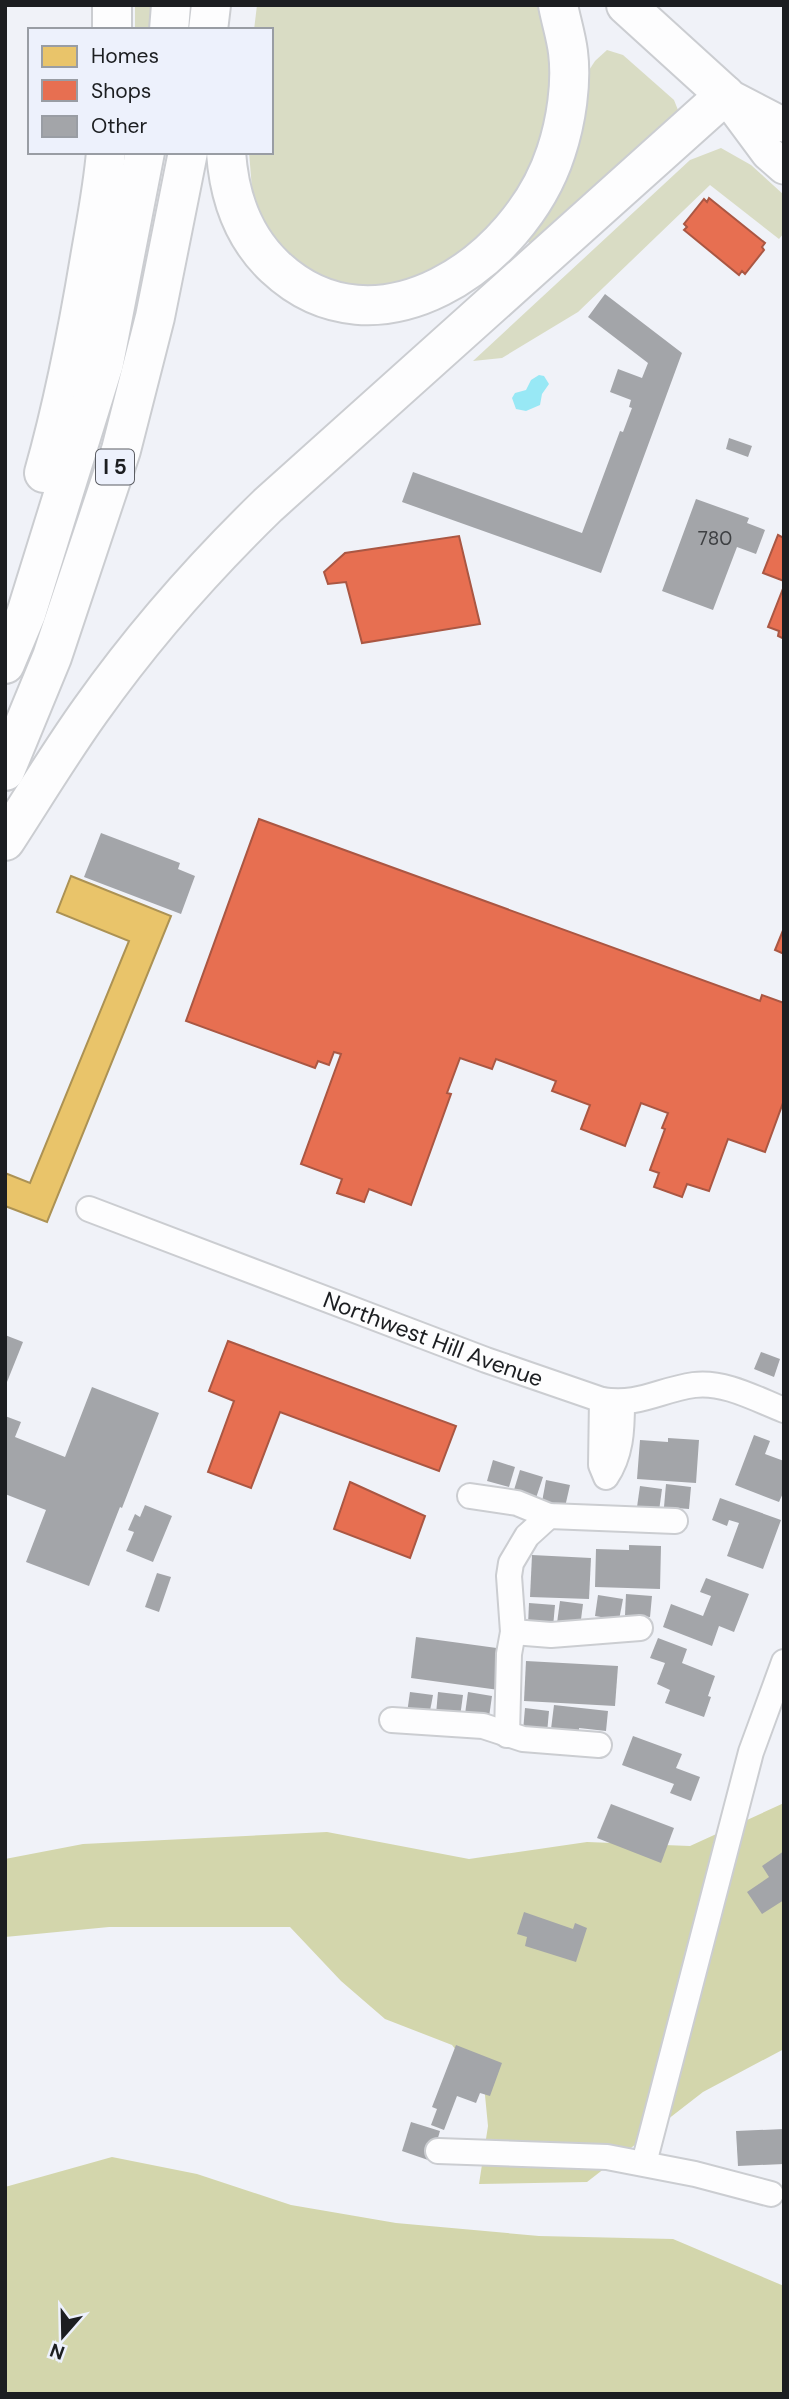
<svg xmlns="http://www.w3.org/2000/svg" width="789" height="2399" viewBox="0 0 789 2399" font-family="'DM Sans',sans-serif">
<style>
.green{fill:#d9dcc4}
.forest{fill:#d3d6ac}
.water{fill:#98e8f5}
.homes{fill:#e9c46a;stroke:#ac9254;stroke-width:2}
.shops{fill:#e76f51;stroke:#aa5743;stroke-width:2}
.building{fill:#a3a5a9}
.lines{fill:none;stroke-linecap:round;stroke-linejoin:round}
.minor-casing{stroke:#cbcdd1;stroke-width:28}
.secondary-casing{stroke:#cbcdd1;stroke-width:37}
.primary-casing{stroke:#cbcdd1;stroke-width:42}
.motorway-casing{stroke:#cbcdd1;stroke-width:42}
.minor{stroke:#fdfdfe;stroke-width:24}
.secondary{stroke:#fdfdfe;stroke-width:33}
.primary{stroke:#fdfdfe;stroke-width:38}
.motorway{stroke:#fdfdfe;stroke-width:38}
.labels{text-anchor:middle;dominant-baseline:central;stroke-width:7;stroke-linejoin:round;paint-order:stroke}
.number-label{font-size:19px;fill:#3e4043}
.shield{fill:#edf1fc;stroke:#5b5d63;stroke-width:2}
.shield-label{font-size:21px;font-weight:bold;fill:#1c1e21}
.street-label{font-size:23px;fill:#1c1e21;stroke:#edf1fc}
</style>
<rect width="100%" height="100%" fill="#f0f2f8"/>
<g class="green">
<path d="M135 5H156L153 30H135Z"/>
<path d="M257 5H538L546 24 554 65V106L520 194 462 259 390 286 353 285 318 275 288 255 266 232 253 201 249 152H271V30H254Z"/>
<path d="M607 50 623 55 674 100 678 110 671 120 533 244 519 239 582 81 595 61Z"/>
<path d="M721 148 751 165 784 195V233L779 239 710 185 578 312 502 358 473 361 690 160Z"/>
</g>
<g class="forest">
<path d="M784 1803V2049L703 2092 587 2182 479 2184 488 2126 484 2085 452 2045 385 2019 341 1981 290 1927H109L5 1937V1859L83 1844 327 1832 469 1859 587 1842 690 1846Z"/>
<path d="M112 2157 197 2174 291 2205 396 2223 539 2236 673 2239 784 2286V2394H5V2187Z"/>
</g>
<path class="water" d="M539 375 544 376 549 384 542 394 540 405 526 411 516 409 512 398 515 393 526 390 531 380Z"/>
<path class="homes" d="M71 876 171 916 47 1222 5 1206V1173L30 1183 129 941 57 912Z"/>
<g class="shops">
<path d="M709 198 765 243 762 247 764 250 745 274 742 271 739 275 684 230 687 227 684 224 704 199 707 202Z"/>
<path d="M778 535 784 538V581L763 573Z"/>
<path d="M459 536 480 624 362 643 346 582 328 584 324 572 345 553Z"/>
<path d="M784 586V639L778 636 779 631 768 627Z"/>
<path d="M259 819 760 1001 762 995 784 1003V1100L765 1152 728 1139 709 1191 687 1184 682 1197 654 1187 659 1173 650 1170 665 1129 662 1128 668 1113 641 1103 625 1146 581 1129 590 1105 552 1091 556 1081 496 1059 492 1069 460 1058 447 1093 451 1094 411 1205 369 1189 364 1202 337 1193 342 1179 301 1164 341 1054 334 1052 329 1065 318 1061 315 1068 186 1021Z"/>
<path d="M784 928V954L775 950Z"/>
<path d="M228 1341 456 1426 439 1471 280 1412 251 1488 208 1472 234 1401 209 1391Z"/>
<path d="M350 1482 425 1516 410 1558 334 1529Z"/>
</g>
<g class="building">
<path d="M605 294 682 353 601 573 402 502 413 472 582 533 620 431 623 432 632 408 629 407 631 400 610 392 618 369 642 378 648 363 588 317Z"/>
<path d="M729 438 752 446 748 457 726 449Z"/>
<path d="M696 499 749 518 747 523 765 530 756 554 737 547 713 610 662 591Z"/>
<path d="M101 833 180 863 178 869 195 876 181 914 84 877Z"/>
<path d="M5 1335 23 1342 5 1387Z"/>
<path d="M761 1352 780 1359 774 1377 754 1369Z"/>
<path d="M92 1387 159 1413 122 1508 120 1507 89 1586 26 1562 46 1510 5 1494V1416L21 1422 15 1437 65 1457Z"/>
<path d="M754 1435 770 1441 765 1454 784 1461V1491L779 1502 735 1485Z"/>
<path d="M668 1438 699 1440 696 1483 637 1479 640 1440 668 1442Z"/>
<path d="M493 1460 515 1467 509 1487 487 1481Z"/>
<path d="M520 1470 543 1477 536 1498 514 1490Z"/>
<path d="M546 1480 570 1485 565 1507 542 1502Z"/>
<path d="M666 1484 691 1487 689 1509 664 1507Z"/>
<path d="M640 1486 662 1489 659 1511 637 1507Z"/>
<path d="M720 1498 781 1520 763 1569 727 1556 739 1523 729 1520 727 1526 712 1520Z"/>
<path d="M145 1505 172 1516 153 1562 126 1551 134 1532 128 1530 135 1514 140 1517Z"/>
<path d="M629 1545 661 1546 660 1589 595 1587 596 1549 629 1550Z"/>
<path d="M532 1555 591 1558 589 1599 530 1597Z"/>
<path d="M157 1573 171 1577 159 1612 145 1607Z"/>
<path d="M706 1578 749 1594 734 1632 719 1626 712 1646 663 1627 671 1604 703 1616 711 1596 700 1592Z"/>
<path d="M626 1594 652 1596 650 1617 625 1615Z"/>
<path d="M598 1595 623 1599 619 1620 595 1616Z"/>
<path d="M560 1601 583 1604 580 1627 557 1623Z"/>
<path d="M529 1603 555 1605 553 1627 528 1625Z"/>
<path d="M416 1637 504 1649 499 1690 411 1678Z"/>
<path d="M658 1638 687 1649 682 1663 715 1676 708 1696 711 1697 704 1717 665 1703 670 1690 657 1684 665 1663 650 1658Z"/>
<path d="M526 1661 618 1666 615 1706 524 1701Z"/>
<path d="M410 1692 433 1695 429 1716 407 1713Z"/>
<path d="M438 1692 463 1695 460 1717 436 1714Z"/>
<path d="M468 1692 492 1696 489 1717 465 1714Z"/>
<path d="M554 1705 608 1711 606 1731 579 1728V1732L551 1729Z"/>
<path d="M525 1708 549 1711 547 1733 523 1731Z"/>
<path d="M633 1736 682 1754 676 1768 700 1777 691 1801 670 1793 674 1784 622 1765Z"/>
<path d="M611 1804 674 1828 661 1863 597 1838Z"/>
<path d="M784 1851V1900L762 1914 747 1892 769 1877 762 1866Z"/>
<path d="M524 1912 573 1929 575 1923 587 1928 576 1962 525 1946 527 1937 517 1934Z"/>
<path d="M456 2045 502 2063 490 2096 480 2093 476 2103 457 2096 444 2130 431 2125 437 2109 432 2107Z"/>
<path d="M411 2122 440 2131 431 2161 402 2151Z"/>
<path d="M784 2129V2164L738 2166 736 2131Z"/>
</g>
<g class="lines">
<defs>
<g id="minor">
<path id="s1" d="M89 1209 486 1360 602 1400C639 1406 659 1390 694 1385 724 1381 756 1399 784 1410"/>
<path d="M602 1400 601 1465 606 1477C621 1455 622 1430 622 1403"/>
<path d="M470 1496 517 1503 549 1516 675 1521"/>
<path d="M513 1632 551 1635 640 1628"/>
<path d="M392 1720 483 1726 523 1739 599 1745"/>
<path d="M507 1735 509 1654 513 1632 509 1576 511 1563 527 1536 549 1516"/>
<path d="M438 2151 607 2157 695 2174 771 2194"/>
<path d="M644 2163 751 1752 784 1662"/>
</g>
<g id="secondary">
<path d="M725 95 768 153 784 167"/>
<path d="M730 97 784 125"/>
</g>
<path id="primary" d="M626 5 725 95"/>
<g id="motorway">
<path d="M112 5V30"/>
<path d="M169 30 171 5"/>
<path d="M208 30 211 5"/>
<path d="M226 152C229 196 242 236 275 267 376 362 520 263 556 152 566 122 572 83 568 52 566 36 561 21 558 5"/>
<path d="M44 473C64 402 78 330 90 258 96 223 103 188 106 152"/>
<path d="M5 664 26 614 104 363 145 152"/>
<path d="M5 771 52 657 121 450 155 317 188 152"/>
<path d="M5 841C33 798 60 753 90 711 143 636 202 569 268 505L725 95"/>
</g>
</defs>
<use href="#minor" class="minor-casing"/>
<use href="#secondary" class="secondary-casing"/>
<use href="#primary" class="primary-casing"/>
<use href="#motorway" class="motorway-casing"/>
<use href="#minor" class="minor"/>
<use href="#secondary" class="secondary"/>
<use href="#primary" class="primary"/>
<use href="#motorway" class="motorway"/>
</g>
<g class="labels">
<g class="number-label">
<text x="715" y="538">780</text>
</g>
<rect class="shield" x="96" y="449.5" width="38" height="35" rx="5"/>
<g class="shield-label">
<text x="115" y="467">I 5</text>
</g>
<g class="street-label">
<text stroke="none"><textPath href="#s1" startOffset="368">Northwest Hill Avenue</textPath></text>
</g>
</g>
<rect width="789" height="2399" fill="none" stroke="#1c1e21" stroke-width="14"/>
<rect x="28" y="28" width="245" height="126" fill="#edf1fc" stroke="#999da4" stroke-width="2"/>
<rect x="42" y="46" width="35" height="21" fill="#e9c46a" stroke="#999da4" stroke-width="2"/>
<text x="91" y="63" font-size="21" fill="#1c1e21">Homes</text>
<rect x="42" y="80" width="35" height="21" fill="#e76f51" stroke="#999da4" stroke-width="2"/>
<text x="91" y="98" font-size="21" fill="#1c1e21">Shops</text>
<rect x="42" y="116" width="35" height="21" fill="#a3a5a9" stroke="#999da4" stroke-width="2"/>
<text x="91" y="133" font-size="21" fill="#1c1e21">Other</text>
<g transform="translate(63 2336) rotate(200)" stroke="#edf1fc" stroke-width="5" paint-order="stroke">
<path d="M0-5L12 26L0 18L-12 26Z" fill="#1c1e21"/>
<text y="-10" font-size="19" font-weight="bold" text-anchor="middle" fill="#1c1e21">N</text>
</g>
</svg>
